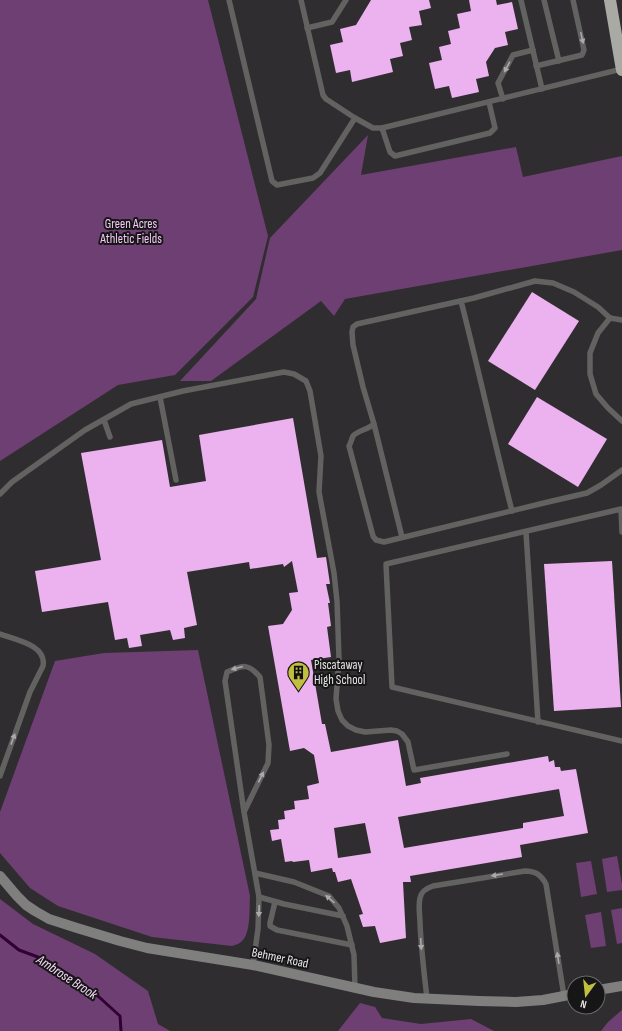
<svg xmlns="http://www.w3.org/2000/svg" width="622" height="1031" viewBox="0 0 622 1031" font-family="'Sofia Sans Condensed',sans-serif">
<style>
.green{fill:#6e3f72}
.lines{fill:none;stroke-linecap:round;stroke-linejoin:round}
.stream{stroke:#310136;stroke-width:3}
.building{fill:#ebb2ef;fill-rule:evenodd}
.lane{stroke:#626261;stroke-width:5.5}
.secondary{stroke:#7f7f7d;stroke-width:10}
.highway{stroke:#aaaaa5;stroke-width:12}
.oneway{fill:#abaaaa}
.labels{text-anchor:middle;dominant-baseline:central;stroke-width:4;stroke-linejoin:round;paint-order:stroke}
.park-label{font-size:13px;fill:#f3c6f6;stroke:#171617}
.poi-label{font-size:13px;fill:#e6e4e6;stroke:#171617;text-anchor:start}
.street-label{font-size:13px;fill:#e6e4e6;stroke:#171617}
.water-label{font-size:14px;font-style:italic;fill:#f7d9f9;stroke:#171617}
</style>
<rect width="100%" height="100%" fill="#302d30"/>
<g class="green">
<path d="M0 0H208L268 236 253 297 175 375 118 385 0 461Z"/>
<path d="M368 135 361 175 516 147 523 177 622 156V250L345 299 334 316 321 301 211 381H180L256 299 270 238Z"/>
<path d="M198 650 250 896C249 909 252 938 238 944 236 945 234 945 232 946L152 937 58 906 30 888 0 853V812L55 661 104 653Z"/>
<path d="M617 856 622 884V890L607 892 602 859Z"/>
<path d="M591 861 597 894 581 897 576 863Z"/>
<path d="M0 899 33 924 95 954 148 991 158 1024 170 1031H0Z"/>
<path d="M622 908V943L617 944 611 910Z"/>
<path d="M601 912 606 946 591 948 585 915Z"/>
<path d="M360 1003 375 1007 382 1018 421 1024 471 1019 494 1031H338Z"/>
<path d="M622 1010V1031H601L608 1022Z"/>
</g>
<g class="lines">
<path class="stream" d="M0 935 19 950 46 960 79 981 99 997 120 1016 121 1031"/>
</g>
<g class="building">
<path d="M371 0H429L431 8 419 11 422 25 409 27 412 40 400 43 403 56 390 59 393 72 352 82 350 70 336 73 330 45 343 42 340 29 356 25Z"/>
<path d="M469 0H496L497 5 512 2 518 29 505 32 508 45 495 48 486 62 489 76 476 79 479 92 452 98 449 86 435 89 429 63 442 60 439 47 451 44 448 31 460 28 457 14 471 11Z"/>
<path d="M532 292 579 321 535 390 488 361Z"/>
<path d="M537 397 607 439 578 487 508 444Z"/>
<path d="M293 418 317 558 326 557 330 584H326L330 603H328L331 626 327 627 331 657 311 660 322 724H325L331 752 398 740 406 786 421 783 420 778 548 756 549 762 554 760 555 767H560L561 771 576 769 588 833 520 845 522 857 410 876 411 882H403L406 938 380 943 375 926 363 927 359 915 363 914 351 879 338 882 335 872H333L332 868 311 872 309 860 293 862 292 861 285 862 281 839 272 841 270 830 279 829 278 820 285 819 284 811 295 809 294 801 309 799 307 786 319 783 314 755 304 748 290 751 268 626 283 624 292 610 289 593 298 592 292 561 284 567 283 564 250 569 249 562 187 572 197 625 184 628 185 638 173 640 170 630 140 635 142 646 129 648 127 638 115 640 108 602 42 612 35 571 101 560 81 453 162 440 170 487 206 481 199 435ZM559 789 564 816 523 823V828L404 848 398 817ZM365 823 371 853 338 858 334 828Z"/>
<path d="M612 561 621 707 554 711 544 564Z"/>
</g>
<g class="lines">
<g class="lane">
<path d="M229 0 272 181 277 185 313 178 320 173 355 118 326 99 323 95 301 0"/>
<path d="M521 0 542 89"/>
<path d="M544 0 559 61"/>
<path d="M307 28 332 22 346 0"/>
<path d="M536 66 582 55 584 50 573 0"/>
<path d="M503 99 498 83 513 55 533 50"/>
<path d="M355 118 373 128H382L622 69"/>
<path d="M382 128 390 152 395 156 490 133 495 128 489 102"/>
<path d="M461 301C479 371 494 441 512 511"/>
<path d="M610 318 598 333 590 353V374L596 394 608 408 622 421"/>
<path d="M622 320 610 318 598 307 574 292 553 283 535 281 474 298 357 324 353 327 352 332 353 345 363 387 374 424C369 429 357 431 353 436 352 438 351 443 349 446L373 536 376 540 384 542 548 502 587 493 601 485 622 470"/>
<path d="M160 397 176 480"/>
<path d="M104 420 110 437"/>
<path d="M374 424 402 537"/>
<path d="M0 494 12 482 85 430 131 404 183 391 284 372 294 374 306 381 310 391 321 456 319 492 334 573 337 601 339 659 336 699 338 711 342 720 348 726 356 730 365 732 391 730 397 731 402 734 408 742 414 770 507 754"/>
<path d="M526 532 538 722"/>
<path d="M622 532 621 509 386 564 392 687 622 741"/>
<path d="M0 634C16 640 47 645 43 666L30 692 0 776"/>
<path d="M244 812 268 763 269 745 260 677C248 663 243 665 227 672L225 681 244 812 259 897 258 929 253 965"/>
<path d="M255 873 294 882 329 896 339 908 347 926 354 955 355 987"/>
<path d="M259 897 284 904 343 916"/>
<path d="M275 902 270 923V926L277 930 352 945"/>
<path d="M427 998C424 973 421 948 420 923 420 915 418 906 420 898 421 891 427 888 433 886L525 871C536 871 541 875 546 884L564 996"/>
</g>
<g class="secondary">
<path d="M0 876 17 896 26 905 35 911 49 919 77 928 120 941 147 948 253 965 374 992 414 998 479 1001 516 1002 543 1000 574 994"/>
<path d="M598 990 622 986"/>
</g>
<path class="highway" d="M610 0 622 70"/>
</g>
<defs><path id="oneway-solid" d="M-6-.8H1V-3.2L6.5 0L1 3.2V.8H-6Z"/></defs>
<g class="oneway">
<use href="#oneway-solid" transform="translate(582 38) rotate(77)"/>
<use href="#oneway-solid" transform="translate(507 67) rotate(118)"/>
<use href="#oneway-solid" transform="translate(237 668) rotate(165)"/>
<use href="#oneway-solid" transform="translate(13 739) rotate(-70)"/>
<use href="#oneway-solid" transform="translate(261 777) rotate(-64)"/>
<use href="#oneway-solid" transform="translate(497 875) rotate(171)"/>
<use href="#oneway-solid" transform="translate(330 899) rotate(-139)"/>
<use href="#oneway-solid" transform="translate(259 911) rotate(92)"/>
<use href="#oneway-solid" transform="translate(421 944) rotate(87)"/>
<use href="#oneway-solid" transform="translate(558 958) rotate(-99)"/>
</g>
<defs>
<symbol id="building-pin" viewBox="-11 -11 22 30"><path d="M0 17L-7.5 6A9.5 9.5 0 1 1 7.5 6Z" fill="#c1be40" stroke="#171617"/><path d="M-4-6H4V6H1V3H-1V6H-4ZM-2.5-4.3h1.7v1.8h-1.7ZM.8-4.3h1.7v1.8H.8ZM-2.5-1h1.7V.8h-1.7ZM.8-1h1.7V.8H.8Z" fill="#111"/></symbol>
</defs>
<g fill-rule="evenodd">
<use href="#building-pin" x="286" y="660" width="25" height="34"/>
</g>
<g class="labels">
<g class="park-label">
<text x="131" y="224">Green Acres<tspan x="131" dy="15">Athletic Fields</tspan></text>
</g>
<g class="poi-label">
<text x="314" y="665">Piscataway<tspan x="314" dy="15">High School</tspan></text>
</g>
<g class="street-label">
<text transform="translate(280 958) rotate(12)">Behmer Road</text>
</g>
<g class="water-label">
<text transform="translate(67 977) rotate(33)">Ambrose Brook</text>
</g>
</g>
<g transform="translate(586 995) rotate(195)"><circle r="19" fill="#171617" stroke="#6a686a"/>
<path d="M0-3L7 15L0 10L-7 15Z" fill="#c1be40"/>
<text y="-6" font-size="11" font-weight="bold" text-anchor="middle" fill="#e6e4e6">N</text>
</g>
</svg>
